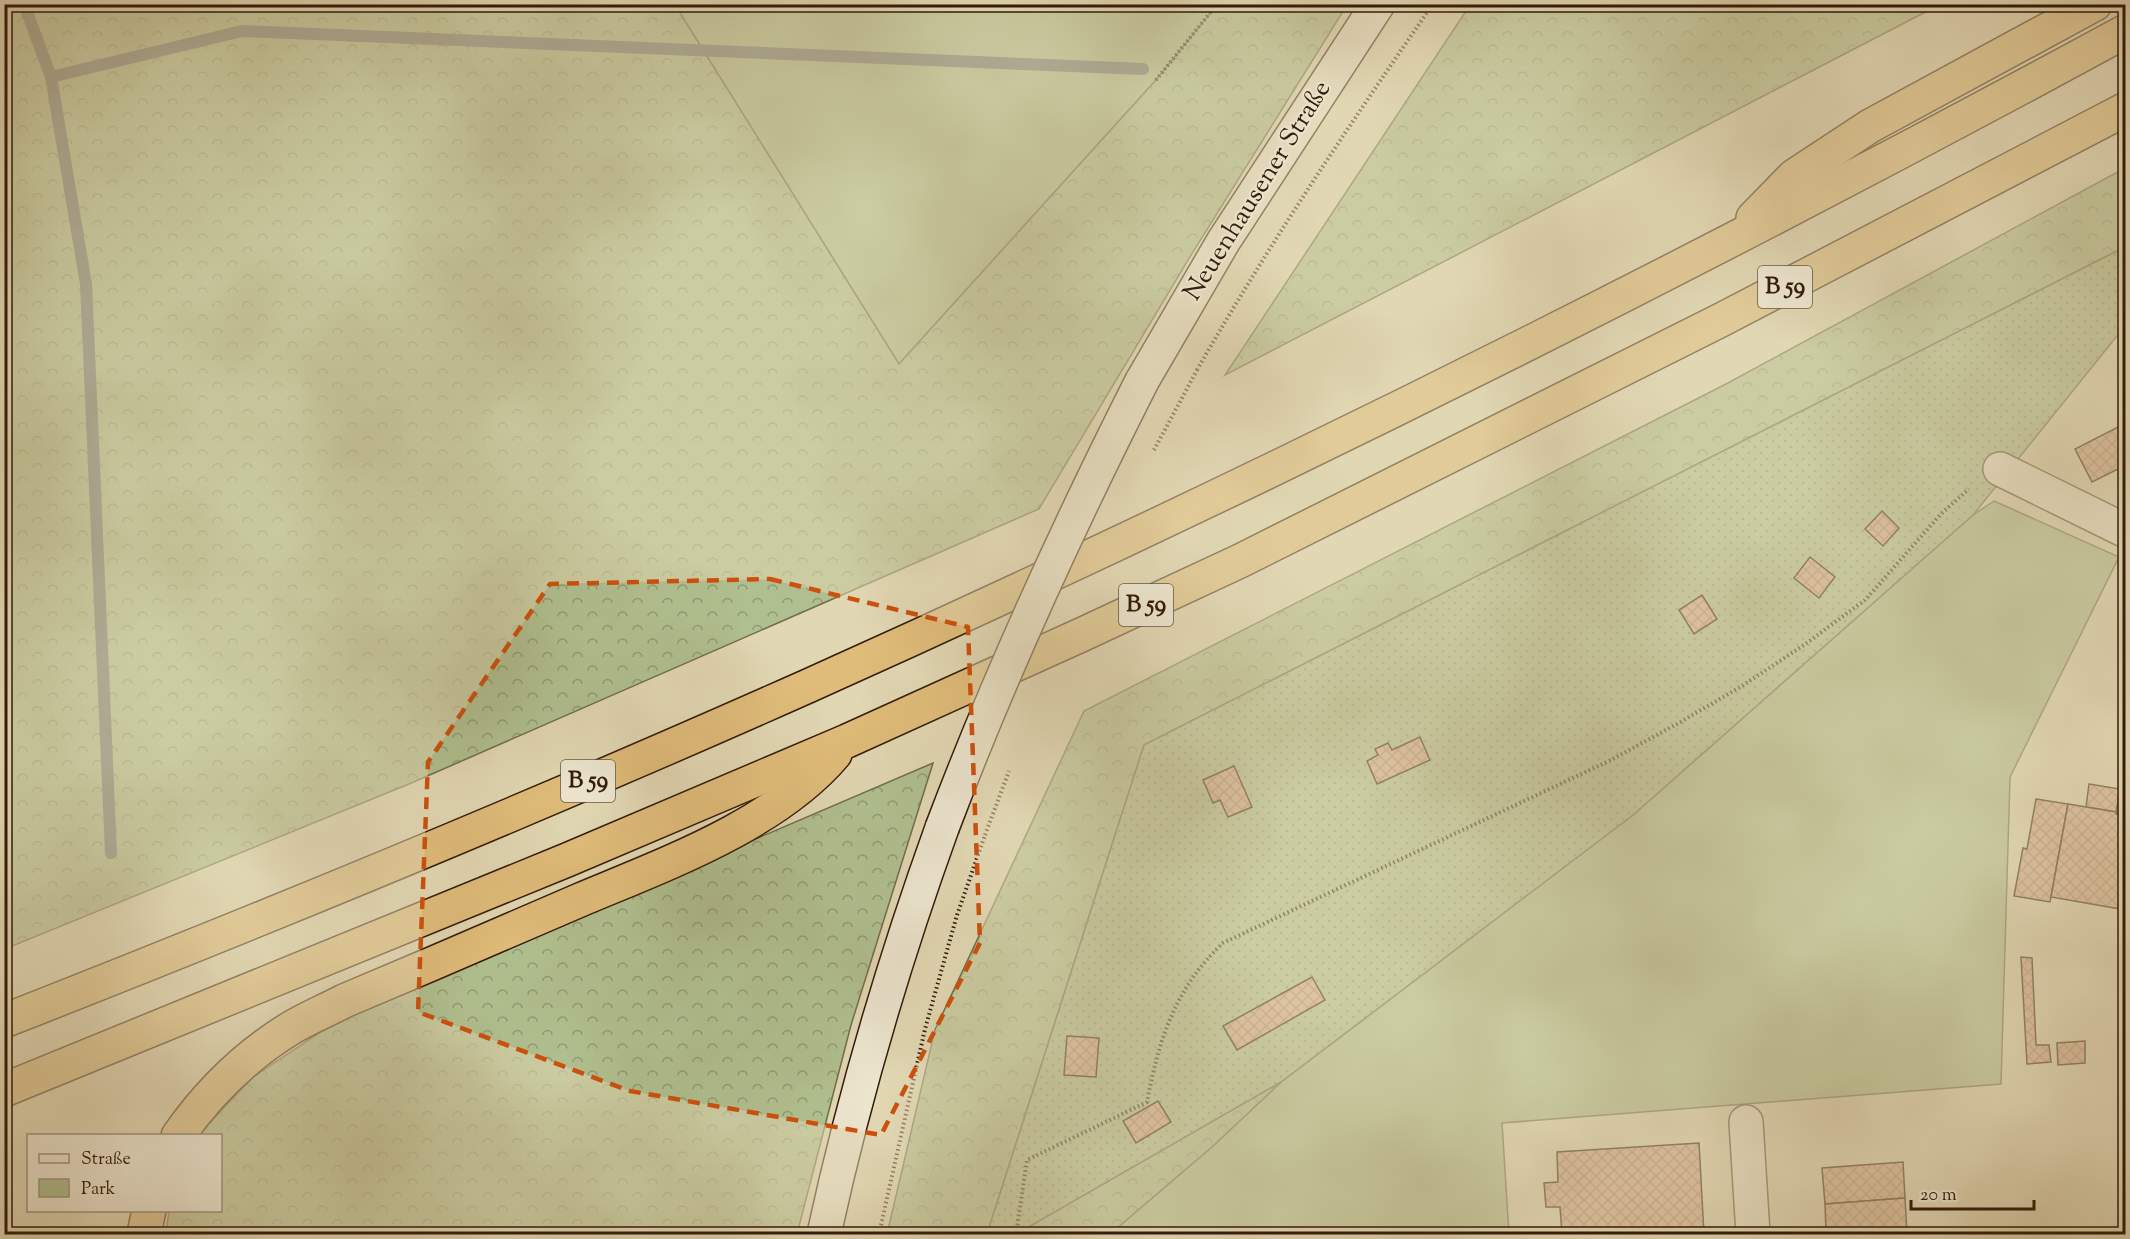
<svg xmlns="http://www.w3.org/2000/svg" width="2130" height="1239" viewBox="0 0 2130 1239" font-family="'Sorts Mill Goudy',serif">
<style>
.green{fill:#b0bf8f;stroke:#716d4c;stroke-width:1.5}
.forest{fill:url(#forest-crowns);stroke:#716d4c;stroke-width:1.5}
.garden{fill:url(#garden-dots);stroke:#716d4c;stroke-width:1.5}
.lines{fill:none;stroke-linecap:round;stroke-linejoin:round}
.stream{stroke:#717873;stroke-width:12}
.building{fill:url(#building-cross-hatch);stroke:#321b09;stroke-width:1.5}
.minor-casing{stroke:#5e4a34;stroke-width:36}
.secondary-casing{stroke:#321b09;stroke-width:36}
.motorway-casing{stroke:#321b09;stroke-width:36}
.path{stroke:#321b09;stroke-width:4;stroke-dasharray:1.5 3;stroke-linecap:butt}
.minor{stroke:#ece5ce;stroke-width:33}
.secondary{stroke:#ece5ce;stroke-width:33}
.motorway{stroke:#e0bc7a;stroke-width:33}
.secondary-bridge-casing{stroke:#321b09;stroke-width:36;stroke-linecap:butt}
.path-bridge{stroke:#321b09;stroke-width:4;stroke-dasharray:1.5 3;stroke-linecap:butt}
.secondary-bridge{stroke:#ece5ce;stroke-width:33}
.marked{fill:none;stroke:#cd500c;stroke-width:4.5;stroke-dasharray:12 8;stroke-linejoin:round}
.labels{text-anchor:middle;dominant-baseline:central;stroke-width:4.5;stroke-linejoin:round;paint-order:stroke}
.shield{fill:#ece5ce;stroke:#6a5844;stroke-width:1.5}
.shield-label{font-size:24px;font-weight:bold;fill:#321b09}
.street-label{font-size:26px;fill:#321b09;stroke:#ece5ce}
</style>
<defs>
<pattern id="forest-crowns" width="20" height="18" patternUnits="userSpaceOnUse" patternTransform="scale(1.5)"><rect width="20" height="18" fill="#b0bf8f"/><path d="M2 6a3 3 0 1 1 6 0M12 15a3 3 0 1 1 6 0" fill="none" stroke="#909a73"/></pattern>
<pattern id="garden-dots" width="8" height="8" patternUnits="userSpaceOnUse" patternTransform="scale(1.5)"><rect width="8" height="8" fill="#b0bf8f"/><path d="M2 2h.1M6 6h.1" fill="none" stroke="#909a73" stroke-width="1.8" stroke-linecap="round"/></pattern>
<pattern id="building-cross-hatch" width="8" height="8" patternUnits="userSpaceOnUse" patternTransform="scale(1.5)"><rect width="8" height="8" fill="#d9ab8a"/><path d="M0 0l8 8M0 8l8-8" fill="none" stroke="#b18a6f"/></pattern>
</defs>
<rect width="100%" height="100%" fill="#e1d7b3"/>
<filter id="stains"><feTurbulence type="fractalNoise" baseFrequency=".00333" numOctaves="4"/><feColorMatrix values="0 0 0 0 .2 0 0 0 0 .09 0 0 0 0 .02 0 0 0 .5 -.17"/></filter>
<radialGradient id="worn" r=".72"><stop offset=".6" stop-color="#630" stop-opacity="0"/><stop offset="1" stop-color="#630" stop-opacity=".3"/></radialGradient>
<g class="green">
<path d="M675 5H1217L1156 80 899 364Z"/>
<path d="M1994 501 2119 557 2010 777 2001 1084 1502 1123 1509 1234H1110L1213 1146 1281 1082 1633 815 1973 515Z"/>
</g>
<g class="forest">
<path d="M5 4 675 5 899 364 1156 80 1217 5H1347L1188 260 1039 509 409 784 5 949Z"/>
<path d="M1470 5V4L1939 5 1225 375Z"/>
<path d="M2125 168V247L1144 745 987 1234H887L935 1030 1084 711 1726 384Z"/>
<path d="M933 763 851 1025 797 1234H166L169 1211 220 1210V1136L200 1135 201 1132 253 1077 349 1013Z"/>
<path d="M1281 1082 1213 1146 1110 1234H1016Z"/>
</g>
<path class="garden" d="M2125 247V326L1973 515 1633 815 1281 1082 1016 1234H987L1144 745Z"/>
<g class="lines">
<g class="stream">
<path d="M24 4 51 77 86 284 111 853"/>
<path d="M51 77 242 31 1143 69"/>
</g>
</g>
<g class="building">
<path d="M2126 423V465L2092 482 2075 449Z"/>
<path d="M1882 511 1899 528 1883 546 1865 529Z"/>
<path d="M1810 557 1835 577 1819 598 1794 578Z"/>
<path d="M1702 595 1717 619 1694 634 1679 610Z"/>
<path d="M1420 737 1430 760 1377 784 1367 761 1378 755 1375 749 1388 743 1392 750Z"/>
<path d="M2126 761V815L2116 814Z"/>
<path d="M1234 766 1252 807 1228 817 1220 800 1213 803 1203 780Z"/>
<path d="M2089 784 2120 789 2116 812 2086 807Z"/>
<path d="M2036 799 2068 804 2050 902 2014 896 2023 848 2027 849Z"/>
<path d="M2068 804 2116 812V814L2126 815V910L2051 897Z"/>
<path d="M2021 957 2032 958 2036 1045H2049L2051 1062 2027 1064Z"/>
<path d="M1312 977 1325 1000 1237 1050 1223 1026Z"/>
<path d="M1067 1036 1099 1038 1096 1077 1064 1075Z"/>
<path d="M2085 1041V1063L2058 1065 2057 1043Z"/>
<path d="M1158 1101 1171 1122 1136 1143 1123 1121Z"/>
<path d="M1699 1143 1704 1234H1562L1560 1207H1546L1544 1183 1558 1182 1557 1152Z"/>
<path d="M1903 1162 1905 1198 1825 1204 1822 1168Z"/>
<path d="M1905 1198 1907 1234H1826L1825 1204Z"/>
</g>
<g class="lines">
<defs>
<g id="minor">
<path d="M2000 469 2126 531"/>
<path d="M1746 1122 1753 1234"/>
</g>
<g id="secondary">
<path d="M1142 381 1223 242 1378 4"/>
<path d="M824 1234C854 1096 894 961 942 828"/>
</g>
<g id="motorway">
<path d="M1753 218 1794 176 1870 126 2095 4"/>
<path d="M4 1021C274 915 543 804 808 686 1256 485 1695 265 2126 31"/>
<path d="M4 1090 567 860 847 741 1081 635 1240 561 1721 320 2126 109"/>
<path d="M178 1136C208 1093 247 1055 291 1028 308 1018 327 1010 344 1001 423 968 501 934 580 900 663 865 775 825 835 754"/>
<path d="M144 1234 149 1210"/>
</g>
</defs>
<use href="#minor" class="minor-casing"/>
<use href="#secondary" class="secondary-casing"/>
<use href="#motorway" class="motorway-casing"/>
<g class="path">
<path d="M1156 80 1217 4"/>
<path d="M1197 370C1269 244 1350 124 1433 4"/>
<path d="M879 1234 925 1029 957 915 985 835"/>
<path d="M1016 1234 1027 1160 1147 1102C1159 1039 1175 988 1223 943L1611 760 1677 724 1742 686 1804 645 1865 600 1941 514 1969 489"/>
</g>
<use href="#minor" class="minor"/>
<use href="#secondary" class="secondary"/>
<use href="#motorway" class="motorway"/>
<defs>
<path id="secondary-bridge" d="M942 828C1000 675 1068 527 1142 381"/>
</defs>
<use href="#secondary-bridge" class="secondary-bridge-casing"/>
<g class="path-bridge">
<path d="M1154 450 1197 370"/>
<path d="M985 835 1009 771"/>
</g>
<use href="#secondary-bridge" class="secondary-bridge"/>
</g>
<path d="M0 0H2130V1239H0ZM770 579 968 627 980 943 881 1135 630 1091 418 1012 428 762 550 584Z" fill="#e1d7b3" fill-opacity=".55" fill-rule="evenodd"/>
<path class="marked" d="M770 579 968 627 980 943 881 1135 630 1091 418 1012 428 762 550 584Z"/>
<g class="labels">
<g class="shield">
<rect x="1758" y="266" width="54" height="42" rx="4.5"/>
<rect x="1119" y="584" width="54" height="42" rx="4.5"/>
<rect x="561" y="760" width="54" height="42" rx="4.5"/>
</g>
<g class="shield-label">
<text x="1785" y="287">B 59</text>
<text x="1146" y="605">B 59</text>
<text x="588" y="781">B 59</text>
</g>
<g class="street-label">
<text transform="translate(1258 191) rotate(-58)">Neuenhausener Straße</text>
</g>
</g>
<rect width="2130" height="1239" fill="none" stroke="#e1d7b3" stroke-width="24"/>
<rect x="6" y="6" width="2118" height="1227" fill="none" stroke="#321b09" stroke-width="3"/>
<rect x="12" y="12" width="2106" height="1215" fill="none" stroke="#321b09" stroke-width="1.5"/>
<rect x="27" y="1134" width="195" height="78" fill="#ece5ce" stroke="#a2947f" stroke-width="1.5"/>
<rect x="39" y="1154" width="30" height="9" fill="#ece5ce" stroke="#a2947f" stroke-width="1.5"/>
<text x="81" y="1164" font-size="18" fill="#321b09">Straße</text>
<rect x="39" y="1179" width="30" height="18" fill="#b0bf8f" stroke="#a2947f" stroke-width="1.5"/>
<text x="81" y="1194" font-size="18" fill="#321b09">Park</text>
<path d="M1911 1200v9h123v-9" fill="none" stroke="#321b09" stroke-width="3"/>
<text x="1920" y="1200" font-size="18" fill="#321b09" stroke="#ece5ce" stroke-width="4.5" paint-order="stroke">20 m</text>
<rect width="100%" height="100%" filter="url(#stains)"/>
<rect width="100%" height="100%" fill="url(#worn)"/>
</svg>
